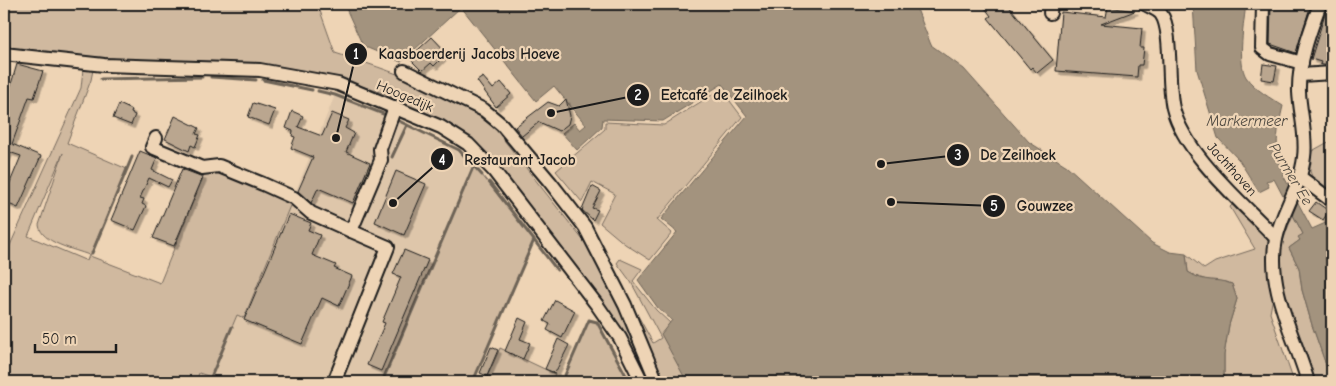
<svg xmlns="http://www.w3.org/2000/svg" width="1336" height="386" viewBox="0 0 1336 386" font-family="'Comic Neue',sans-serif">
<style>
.built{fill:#dec6aa}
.green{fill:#d0b99f;stroke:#766a5e;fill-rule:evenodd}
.water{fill:#a3937e;stroke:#6d6357}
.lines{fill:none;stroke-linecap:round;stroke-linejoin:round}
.stream{stroke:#6d6357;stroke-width:3}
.building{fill:#baa68f;stroke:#1c1c1c;filter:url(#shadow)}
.minor-casing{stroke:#1c1c1c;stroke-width:16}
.minor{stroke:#eed4b5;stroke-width:12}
.labels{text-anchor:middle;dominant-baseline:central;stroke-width:4.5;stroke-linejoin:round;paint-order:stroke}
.street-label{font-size:14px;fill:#1c1c1c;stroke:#eed4b5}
.water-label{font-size:15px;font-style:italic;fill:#4b463e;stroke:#eed4b5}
.leader{fill:none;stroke:#1c1c1c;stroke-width:2}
.callout-dot{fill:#1c1c1c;stroke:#eed4b5;stroke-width:2}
.mark-label{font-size:15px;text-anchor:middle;font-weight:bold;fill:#fff}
.callout-label{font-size:15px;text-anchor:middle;font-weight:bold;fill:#1c1c1c;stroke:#eed4b5;stroke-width:4.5;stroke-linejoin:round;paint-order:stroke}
</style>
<defs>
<filter id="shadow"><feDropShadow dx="3.5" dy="3.5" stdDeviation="0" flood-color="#0004"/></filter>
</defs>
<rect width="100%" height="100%" fill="#eed4b5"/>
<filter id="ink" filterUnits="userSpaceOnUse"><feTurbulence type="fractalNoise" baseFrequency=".02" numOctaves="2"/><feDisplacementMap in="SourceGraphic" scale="10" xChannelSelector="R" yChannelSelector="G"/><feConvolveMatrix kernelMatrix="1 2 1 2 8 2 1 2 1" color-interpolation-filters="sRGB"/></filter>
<g filter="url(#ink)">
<path class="built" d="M335 95 386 115 459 150 474 165 382 382H196L199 373 211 377 237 315 244 317Z"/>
<g class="green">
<path d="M4 4H297L319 8 335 53C392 71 450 90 496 130L594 254 623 306 653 382H645L546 230 436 119 383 93 333 77 273 67 133 60 4 49Z"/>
<path d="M83 69 93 70 91 80 67 143 127 169 90 256 160 283 210 160 294 196 244 318 237 315 211 377 199 373 196 382H4V251L7 252 81 88ZM63 153 39 225C41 243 74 249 89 255L87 261 28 236Z"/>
<path d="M721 89 742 117 657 220 672 233 650 260 625 244 600 223 615 194 592 182 582 202 556 171 605 129V122L664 125Z"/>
<path d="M1332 140V192L1324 186 1322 188C1307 174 1309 170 1312 151Z"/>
<path d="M474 165 534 240 475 377 485 382H382Z"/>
<path d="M1234 203 1269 242V272L1273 297 1270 313 1294 382H1227L1224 375V355L1229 325 1237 299 1232 284C1213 278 1207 284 1188 272L1186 254 1204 269 1215 262 1255 249 1230 207Z"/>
<path d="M1293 215 1303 234 1300 240 1289 248 1299 268 1302 290 1312 325 1332 382H1315C1302 352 1277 292 1280 259 1281 244 1287 229 1293 215Z"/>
<path d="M620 259 642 269 633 281 656 310 670 323 662 334 688 382H660L611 267 653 343 661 338 631 282 617 263Z"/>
<path d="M589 320 597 322 628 379 626 382H562Z"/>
<path d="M500 348 555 374 551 382H497L487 377Z"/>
</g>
<g class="water">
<path d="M344 4H915L931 45 964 69 1029 142 1067 166 1152 243 1170 252 1186 254 1188 272C1207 284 1213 277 1232 284L1237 299 1229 325 1224 355V375L1227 382H687L661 334 672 320 658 308 638 280 677 232 661 219 747 116 722 84 663 121 603 119 602 127 577 150 562 133 574 123 580 130 586 125 554 86 536 101 461 7 401 62 363 46Z"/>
<path d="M1193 4H1246C1244 21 1237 63 1246 77 1254 89 1272 99 1283 106 1278 127 1272 154 1285 173L1283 175 1312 229 1330 221 1332 223V382L1312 325 1302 290 1299 268 1289 248 1300 240 1298 237 1303 234 1274 179 1266 181 1269 187 1259 192 1239 160 1218 138 1197 70Z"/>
</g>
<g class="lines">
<g class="stream">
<path d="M211 77 256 80"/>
<path d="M101 79 202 77"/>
<path d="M263 80 312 90"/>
<path d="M318 91 335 95 386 115"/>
<path d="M399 121 459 150 482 175"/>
<path d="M392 157 407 125"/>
<path d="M489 182 557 270"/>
<path d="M92 253 132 157"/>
<path d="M211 377 232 327"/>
<path d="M382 382 474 165"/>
<path d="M485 382 475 377 534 240"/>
<path d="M562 382 589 320 597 322 628 379"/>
</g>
</g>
<g class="building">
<path d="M982 4H1007L1053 60 1037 73 1032 67 1030 69 988 18 991 16Z"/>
<path d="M1271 4H1311L1296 53 1270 44Z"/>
<path d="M1328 4H1332V65H1323L1320 64 1321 62 1311 59Z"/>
<path d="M1108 7 1135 11 1101 24 1142 28 1140 48H1144L1142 65H1138L1137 77 1056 71 1061 12 1106 17Z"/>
<path d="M432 37 447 53 434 66 431 63 422 71 409 58Z"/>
<path d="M17 64 43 71 34 98 29 97 12 144 41 156 18 208 4 202V197L21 156 9 152 4 164V99L7 90 9 91Z"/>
<path d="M1263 64 1277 66 1274 81 1261 79Z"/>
<path d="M483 77 493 89 501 82 511 94 496 107 477 81Z"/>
<path d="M566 99 570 116 568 124 559 131 539 122 522 136 515 127 548 102 559 106Z"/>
<path d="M253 103 275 110 269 125 248 117Z"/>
<path d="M119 104 132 110 131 113 135 115 131 125 113 118Z"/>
<path d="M292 111 303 116 298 127 322 136 332 113 349 120 345 128 354 133 346 152 370 163 353 203 318 188 311 203 298 191 313 157 291 148 295 137 292 136 293 131 286 128Z"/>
<path d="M175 116 199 128 196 134 200 135 195 147 191 145 189 151 165 139Z"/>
<path d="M140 151 157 158 152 170 172 180 168 187 149 178 140 198 144 199 142 204 146 206 135 230 111 220Z"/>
<path d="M182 169 203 177 174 246 153 238Z"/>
<path d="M396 171 426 184 404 235 375 222Z"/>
<path d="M592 186 601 191 592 208 598 210 593 220 582 210Z"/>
<path d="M1316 202 1329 211 1323 220 1309 211Z"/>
<path d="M289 214 311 223 308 230 320 235 312 255 336 265 334 268 352 276 339 306 322 298 302 344 244 320Z"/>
<path d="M404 250 428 260 381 371 367 365 385 323 382 322 401 277 393 274Z"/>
<path d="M555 300 575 311 562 338 547 330 550 324 544 321Z"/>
<path d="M519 318 527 322 520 339 530 343 523 359 505 351Z"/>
<path d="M558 339 569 345 555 373 545 369Z"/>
<path d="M491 347 498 350 487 376 480 373Z"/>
</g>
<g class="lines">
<defs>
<g id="minor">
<path d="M1145 4C1150 7 1158 10 1161 14 1173 30 1167 85 1173 108 1184 154 1244 204 1276 238"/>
<path d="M1263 4 1262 48 1270 54 1302 63"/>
<path d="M1050 13 1051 4"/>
<path d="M4 54 104 65 260 70 338 84 441 127 468 144 494 171 597 305 620 338 642 382"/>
<path d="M404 71 484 110 502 125 550 182 585 227 625 305 657 382"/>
<path d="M1301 75 1332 73"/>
<path d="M156 138 152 147 202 168 219 166 263 184 294 198 311 213 351 231"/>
<path d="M1300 177 1332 201"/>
<path d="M334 382 388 247 351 231 381 160 380 149 395 107"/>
<path d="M1308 382C1295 336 1266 288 1276 239 1282 211 1301 186 1304 157 1307 136 1300 113 1299 92 1298 63 1310 31 1320 4"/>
</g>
</defs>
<use href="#minor" class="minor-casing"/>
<use href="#minor" class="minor"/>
</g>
</g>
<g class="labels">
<g class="street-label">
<text transform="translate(405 96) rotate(23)">Hoogedijk</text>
<text transform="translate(1232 169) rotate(48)">Jachthaven</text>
</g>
<g class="water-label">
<text x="1247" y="121">Markermeer</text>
<text transform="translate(1291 174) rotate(59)">Purmer Ee</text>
</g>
</g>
<path class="leader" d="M336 138L356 54M551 113L638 95M881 164L958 155M393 203L442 159M891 202L994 206"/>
<g class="callout-dot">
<circle cx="336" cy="138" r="5"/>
<circle cx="551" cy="113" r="5"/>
<circle cx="881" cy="164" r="5"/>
<circle cx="393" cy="203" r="5"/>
<circle cx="891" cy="202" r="5"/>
<circle cx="356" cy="54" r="12"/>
<circle cx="638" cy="95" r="12"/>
<circle cx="958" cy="155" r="12"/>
<circle cx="442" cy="159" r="12"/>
<circle cx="994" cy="206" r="12"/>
</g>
<g class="mark-label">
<text x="356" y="59">1</text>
<text x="638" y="100">2</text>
<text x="958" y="160">3</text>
<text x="442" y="165">4</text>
<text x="994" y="211">5</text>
</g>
<g class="callout-label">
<text x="469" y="59">Kaasboerderij Jacobs Hoeve</text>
<text x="724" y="100">Eetcafé de Zeilhoek</text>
<text x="1018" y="160">De Zeilhoek</text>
<text x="520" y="165">Restaurant Jacob</text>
<text x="1045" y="211">Gouwzee</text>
</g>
<rect width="1336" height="386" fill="none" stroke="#eed4b5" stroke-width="20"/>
<rect x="10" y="10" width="1316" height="366" fill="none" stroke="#1c1c1c" stroke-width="2" filter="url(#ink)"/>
<path d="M35 344v8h81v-8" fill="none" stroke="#1c1c1c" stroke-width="2.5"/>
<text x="42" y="344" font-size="15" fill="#1c1c1c" stroke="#eed4b5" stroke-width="4" paint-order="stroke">50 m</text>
</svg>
